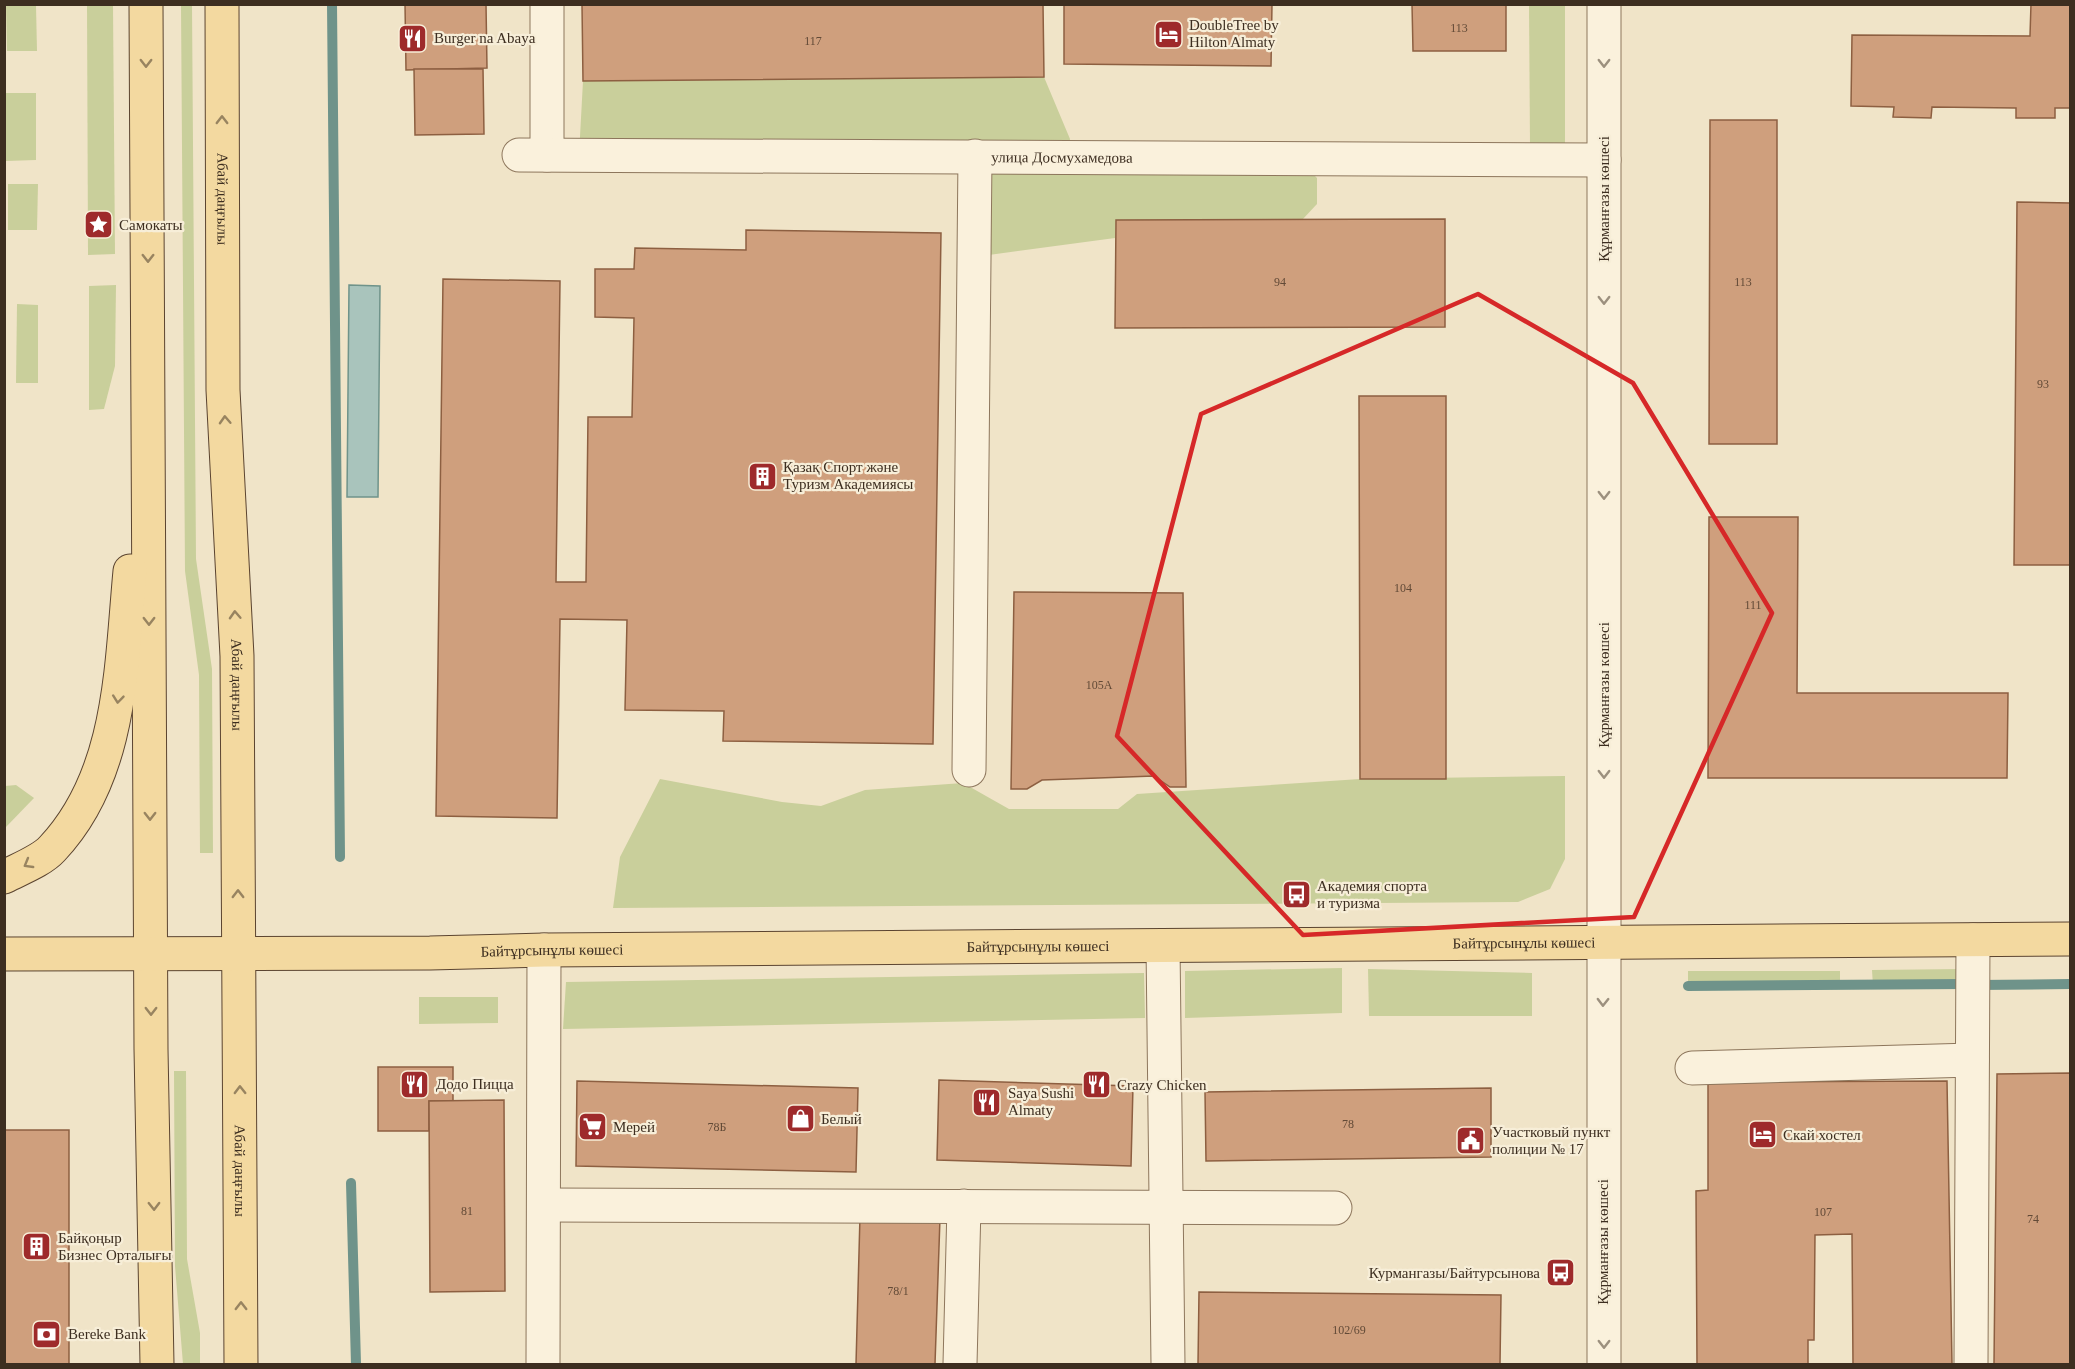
<svg xmlns="http://www.w3.org/2000/svg" width="2075" height="1369" viewBox="0 0 2075 1369" font-family="Georgia,serif">
<style>
.green{fill:#c9cf9b}
.water{fill:#a9c4bc;stroke:#6f938a;stroke-width:1.5}
.lines{fill:none;stroke-linecap:round;stroke-linejoin:round}
.stream{stroke:#6f938a;stroke-width:10}
.building{fill:#cf9f7d;stroke:#8d5f41;stroke-width:1.5}
.minor-casing{stroke:#8d765c;stroke-width:35}
.major-casing{stroke:#5b4430;stroke-width:35}
.minor{stroke:#faf1dc;stroke-width:33}
.major{stroke:#f3d9a0;stroke-width:33}
.oneway{stroke:#988460}
.oneway2{stroke:#9c907e}
.marked{fill:none;stroke:#d62828;stroke-width:4.5;stroke-linejoin:round}
.labels{text-anchor:middle;dominant-baseline:central;stroke-width:4.5;stroke-linejoin:round;paint-order:stroke}
.number-label{font-size:12px;fill:#624a37}
.poi-label{font-size:15px;fill:#3d2e20;stroke:#f7eed8;text-anchor:start}
.street-label{font-size:15px;fill:#3d2e20;stroke:#f7eed8}
</style>
<rect width="100%" height="100%" fill="#f0e4c8"/>
<g class="green">
<path d="M6 5H36L37 51H7Z"/>
<path d="M87 5H113L115 254 88 255Z"/>
<path d="M181 5H192L196 559 212 669 213 853H200L199 675 185 571Z"/>
<path d="M1529 5H1565V146H1530Z"/>
<path d="M1044 77 1070 139 1068 153 1298 159 1317 178V204L1302 220H1116L1115 238 974 257 975 157 579 155 583 81Z"/>
<path d="M6 93H36V160L6 161Z"/>
<path d="M8 184H38L37 230H8Z"/>
<path d="M116 285 115 366 104 409 89 410V286Z"/>
<path d="M17 304 38 305V383H16Z"/>
<path d="M1565 776V859L1550 889 1518 902 613 908 620 857 660 779 782 802 821 806 865 790 963 783 1009 809H1118L1137 794 1360 779Z"/>
<path d="M16 785 34 798 5 828V786Z"/>
<path d="M1342 968V1013L1185 1018V971Z"/>
<path d="M1368 969 1532 973V1016H1369Z"/>
<path d="M1963 969 1964 984 1873 986 1872 970Z"/>
<rect x="1688" y="971" width="152" height="15"/>
<path d="M1144 973 1145 1018 563 1029 566 982Z"/>
<path d="M419 997H498V1023L419 1024Z"/>
<path d="M174 1071H186L187 1259 200 1333V1364H183L175 1266Z"/>
</g>
<path class="water" d="M349 285 380 286 378 497H347Z"/>
<g class="lines">
<g class="stream">
<path d="M332 4 340 857"/>
<path d="M1977 985 2070 984"/>
<path d="M1688 986 1964 984"/>
<path d="M351 1183 356 1364"/>
</g>
</g>
<g class="building">
<path d="M405 4H486L487 68 406 70Z"/>
<path d="M1043 4 1044 77 583 81 582 5Z"/>
<path d="M1064 4H1272L1271 66 1064 64Z"/>
<path d="M1412 4H1506V51H1413Z"/>
<path d="M2031 4H2070V108H2055V118H2016V108L1932 107 1931 118 1893 117 1894 107 1851 106 1852 35 2030 36Z"/>
<path d="M414 69H483L484 134 415 135Z"/>
<path d="M1710 120H1777V444H1709Z"/>
<path d="M2017 202 2070 203V565H2014Z"/>
<path d="M1445 219V327L1115 328 1116 220Z"/>
<path d="M746 230 941 233 933 744 723 741 724 711 625 710 627 620 560 619 557 818 436 816 443 279 560 281 556 582H586L588 417H632L634 318 595 317V269H634L635 248 746 250Z"/>
<path d="M1359 396H1446V779H1360Z"/>
<path d="M1709 517H1798L1797 693H2008L2007 778H1708Z"/>
<path d="M1014 592 1183 593 1186 787H1170L1154 776 1042 780 1027 789H1011Z"/>
<path d="M378 1067H453V1101H429V1131H378Z"/>
<path d="M2070 1073V1364H1994L1997 1074Z"/>
<path d="M939 1080 1133 1086 1131 1166 937 1160Z"/>
<path d="M577 1081 858 1088 856 1172 576 1166Z"/>
<path d="M1947 1081 1952 1364H1853L1852 1234 1815 1235 1814 1340H1808V1364H1697L1696 1191 1708 1190V1082Z"/>
<path d="M1491 1088V1157L1206 1161 1205 1092Z"/>
<path d="M504 1100 505 1291 430 1292 429 1101Z"/>
<rect x="4" y="1130" width="65" height="234"/>
<path d="M860 1216 940 1218 935 1364H856Z"/>
<path d="M1199 1292 1501 1295 1500 1364H1198Z"/>
</g>
<g class="lines">
<defs>
<g id="minor">
<path d="M547 4V155"/>
<path id="s1" d="M519 155 1604 160"/>
<path d="M969 770 975 156"/>
<path d="M1163 946 1168 1364"/>
<path d="M1692 1068 1972 1060"/>
<path d="M545 1205 1335 1208"/>
<path d="M543 1364 544 950"/>
<path d="M960 1364 964 1206"/>
<path d="M1604 1364V4"/>
<path d="M1971 1364 1973 940"/>
</g>
<g id="major">
<path d="M146 4 151 1049 157 1364"/>
<path id="s2" d="M222 4 223 390 237 656 241 1364"/>
<path d="M4 877C19 869 41 861 52 849 122 775 121 666 130 571"/>
<path id="s3" d="M4 954 430 953 544 950 2070 939"/>
</g>
</defs>
<use href="#minor" class="minor-casing"/>
<use href="#major" class="major-casing"/>
<use href="#minor" class="minor"/>
<use href="#major" class="major"/>
</g>
<defs><path id="oneway-chevron" d="M-2-3.5L2.5 0L-2 3.5" fill="none" stroke-width="1.6" stroke-linecap="round" stroke-linejoin="round" transform="scale(1.5)"/></defs>
<g class="oneway">
<use href="#oneway-chevron" transform="translate(146 63) rotate(90)"/>
<use href="#oneway-chevron" transform="translate(222 120) rotate(-90)"/>
<use href="#oneway-chevron" transform="translate(148 258) rotate(90)"/>
<use href="#oneway-chevron" transform="translate(225 420) rotate(-93)"/>
<use href="#oneway-chevron" transform="translate(235 615) rotate(-93)"/>
<use href="#oneway-chevron" transform="translate(149 621) rotate(90)"/>
<use href="#oneway-chevron" transform="translate(118 699) rotate(96)"/>
<use href="#oneway-chevron" transform="translate(150 816) rotate(90)"/>
<use href="#oneway-chevron" transform="translate(28 864) rotate(150)"/>
<use href="#oneway-chevron" transform="translate(238 894) rotate(-90)"/>
<use href="#oneway-chevron" transform="translate(151 1011) rotate(90)"/>
<use href="#oneway-chevron" transform="translate(240 1090) rotate(-91)"/>
<use href="#oneway-chevron" transform="translate(154 1206) rotate(89)"/>
<use href="#oneway-chevron" transform="translate(241 1306) rotate(-90)"/>
</g>
<g class="oneway2">
<use href="#oneway-chevron" transform="translate(1604 63) rotate(90)"/>
<use href="#oneway-chevron" transform="translate(1604 300) rotate(90)"/>
<use href="#oneway-chevron" transform="translate(1604 495) rotate(90)"/>
<use href="#oneway-chevron" transform="translate(1604 774) rotate(90)"/>
<use href="#oneway-chevron" transform="translate(1603 1002) rotate(91)"/>
<use href="#oneway-chevron" transform="translate(1604 1344) rotate(90)"/>
</g>
<path class="marked" d="M1478 294 1633 383 1772 613 1634 917 1303 935 1117 736 1201 414Z"/>
<defs>
<symbol id="hotel-square" viewBox="-11 -11 22 22"><rect x="-9" y="-9" width="18" height="18" rx="4" fill="#9e2a2b" stroke="#f7eed8"/><path d="M-6-4.5h1.5V1H6V5H4.5V3h-9V5H-6ZM-4 0a1.8 1.8 0 1 1 3.6 0ZM.5 0V-2.5h3Q6-2.5 6 0Z" fill="#fff"/></symbol>
<symbol id="restaurant-square" viewBox="-11 -11 22 22"><rect x="-9" y="-9" width="18" height="18" rx="4" fill="#9e2a2b" stroke="#f7eed8"/><path d="M-5-6h1v4h1v-4h1v4h1v-4h1v5L-1.5 .5V6h-2V.5L-5-1ZM5-6V6H3V1.5H1.5Q1.5-4 5-6Z" fill="#fff"/></symbol>
<symbol id="sight-square" viewBox="-11 -11 22 22"><rect x="-9" y="-9" width="18" height="18" rx="4" fill="#9e2a2b" stroke="#f7eed8"/><path d="M0-6L1.8-2.2L6-1.7L2.9 1.2L3.7 5.4L0 3.3L-3.7 5.4L-2.9 1.2L-6-1.7L-1.8-2.2Z" fill="#fff"/></symbol>
<symbol id="building-square" viewBox="-11 -11 22 22"><rect x="-9" y="-9" width="18" height="18" rx="4" fill="#9e2a2b" stroke="#f7eed8"/><path d="M-4-6H4V6H1V3H-1V6H-4ZM-2.5-4.3h1.7v1.8h-1.7ZM.8-4.3h1.7v1.8H.8ZM-2.5-1h1.7V.8h-1.7ZM.8-1h1.7V.8H.8Z" fill="#fff"/></symbol>
<symbol id="bus-square" viewBox="-11 -11 22 22"><rect x="-9" y="-9" width="18" height="18" rx="4" fill="#9e2a2b" stroke="#f7eed8"/><path d="M-5-6H5V4H4V6H2V4H-2V6H-4V4H-5ZM-3.5-4V0h7V-4ZM-3.5 1.2v1.5H-2V1.2ZM2 1.2v1.5H3.5V1.2Z" fill="#fff"/></symbol>
<symbol id="shop-square" viewBox="-11 -11 22 22"><rect x="-9" y="-9" width="18" height="18" rx="4" fill="#9e2a2b" stroke="#f7eed8"/><path d="M-5-2.5h2.3a2.7 3.5 0 0 1 5.4 0H5L5.5 6h-11ZM-1.5-2.5h3a1.5 2.3 0 0 0-3 0Z" fill="#fff"/></symbol>
<symbol id="supermarket-square" viewBox="-11 -11 22 22"><rect x="-9" y="-9" width="18" height="18" rx="4" fill="#9e2a2b" stroke="#f7eed8"/><path d="M-6-5.5h2.5l.6 2H6L4.5 2H-2.5L-4.4-4H-6ZM-1.5 3.2a1.3 1.3 0 1 0 .1 0ZM3 3.2a1.3 1.3 0 1 0 .1 0Z" fill="#fff"/></symbol>
<symbol id="civic-square" viewBox="-11 -11 22 22"><rect x="-9" y="-9" width="18" height="18" rx="4" fill="#9e2a2b" stroke="#f7eed8"/><path d="M-.6-6.5H3V-4.5H.6V-3L4-1V1h2V6H-6V1h2V-1L-.6-3ZM-1.2 2.5V6h2.4V2.5Z" fill="#fff"/></symbol>
<symbol id="bank-square" viewBox="-11 -11 22 22"><rect x="-9" y="-9" width="18" height="18" rx="4" fill="#9e2a2b" stroke="#f7eed8"/><path d="M-6-4H6V4H-6ZM0-2.3a2.3 2.3 0 1 0 0 4.6a2.3 2.3 0 1 0 0-4.6Z" fill="#fff"/></symbol>
</defs>
<g fill-rule="evenodd">
<use href="#hotel-square" x="1152" y="18" width="33" height="33"/>
<use href="#restaurant-square" x="396" y="22" width="33" height="33"/>
<use href="#sight-square" x="82" y="208" width="33" height="33"/>
<use href="#building-square" x="746" y="460" width="33" height="33"/>
<use href="#bus-square" x="1280" y="878" width="33" height="33"/>
<use href="#restaurant-square" x="398" y="1068" width="33" height="33"/>
<use href="#restaurant-square" x="1080" y="1068" width="33" height="33"/>
<use href="#restaurant-square" x="970" y="1086" width="33" height="33"/>
<use href="#shop-square" x="784" y="1102" width="33" height="33"/>
<use href="#supermarket-square" x="576" y="1110" width="33" height="33"/>
<use href="#hotel-square" x="1746" y="1118" width="33" height="33"/>
<use href="#civic-square" x="1454" y="1124" width="33" height="33"/>
<use href="#building-square" x="20" y="1230" width="33" height="33"/>
<use href="#bus-square" x="1544" y="1256" width="33" height="33"/>
<use href="#bank-square" x="30" y="1318" width="33" height="33"/>
</g>
<g class="labels">
<g class="number-label">
<text x="1459" y="28">113</text>
<text x="813" y="41">117</text>
<text x="1280" y="282">94</text>
<text x="1743" y="282">113</text>
<text x="2043" y="384">93</text>
<text x="1403" y="588">104</text>
<text x="1753" y="605">111</text>
<text x="1099" y="685">105А</text>
<text x="1348" y="1124">78</text>
<text x="717" y="1127">78Б</text>
<text x="467" y="1211">81</text>
<text x="1823" y="1212">107</text>
<text x="2033" y="1219">74</text>
<text x="898" y="1291">78/1</text>
<text x="1349" y="1330">102/69</text>
</g>
<g class="poi-label">
<text x="1189" y="25">DoubleTree by<tspan x="1189" dy="17">Hilton Almaty</tspan></text>
<text x="434" y="38">Burger na Abaya</text>
<text x="119" y="225">Самокаты</text>
<text x="783" y="467">Қазақ Спорт және<tspan x="783" dy="17">Туризм Академиясы</tspan></text>
<text x="1317" y="886">Академия спорта<tspan x="1317" dy="17">и туризма</tspan></text>
<text x="436" y="1084">Додо Пицца</text>
<text x="1117" y="1085">Crazy Chicken</text>
<text x="1008" y="1093">Saya Sushi<tspan x="1008" dy="17">Almaty</tspan></text>
<text x="821" y="1119">Белый</text>
<text x="613" y="1127">Мерей</text>
<text x="1492" y="1132">Участковый пункт<tspan x="1492" dy="17">полиции № 17</tspan></text>
<text x="1783" y="1135">Скай хостел</text>
<text x="58" y="1238">Байқоңыр<tspan x="58" dy="17">Бизнес Орталығы</tspan></text>
<text x="1540" y="1273" text-anchor="end">Курмангазы/Байтурсынова</text>
<text x="68" y="1334">Bereke Bank</text>
</g>
<g class="street-label">
<text stroke="none"><textPath href="#s1" startOffset="543">улица Досмухамедова</textPath></text>
<text stroke="none"><textPath href="#s2" startOffset="195">Абай даңғылы</textPath></text>
<text transform="translate(1604 199) rotate(-90)">Құрманғазы көшесі</text>
<text stroke="none"><textPath href="#s2" startOffset="681">Абай даңғылы</textPath></text>
<text transform="translate(1604 685) rotate(-90)">Құрманғазы көшесі</text>
<text stroke="none"><textPath href="#s3" startOffset="1520">Байтұрсынұлы көшесі</textPath></text>
<text stroke="none"><textPath href="#s3" startOffset="1034">Байтұрсынұлы көшесі</textPath></text>
<text stroke="none"><textPath href="#s3" startOffset="548">Байтұрсынұлы көшесі</textPath></text>
<text stroke="none"><textPath href="#s2" startOffset="1167">Абай даңғылы</textPath></text>
<text transform="translate(1603 1242) rotate(-90)">Құрманғазы көшесі</text>
</g>
</g>
<rect width="2075" height="1369" fill="none" stroke="#3d2e20" stroke-width="12"/>
</svg>
